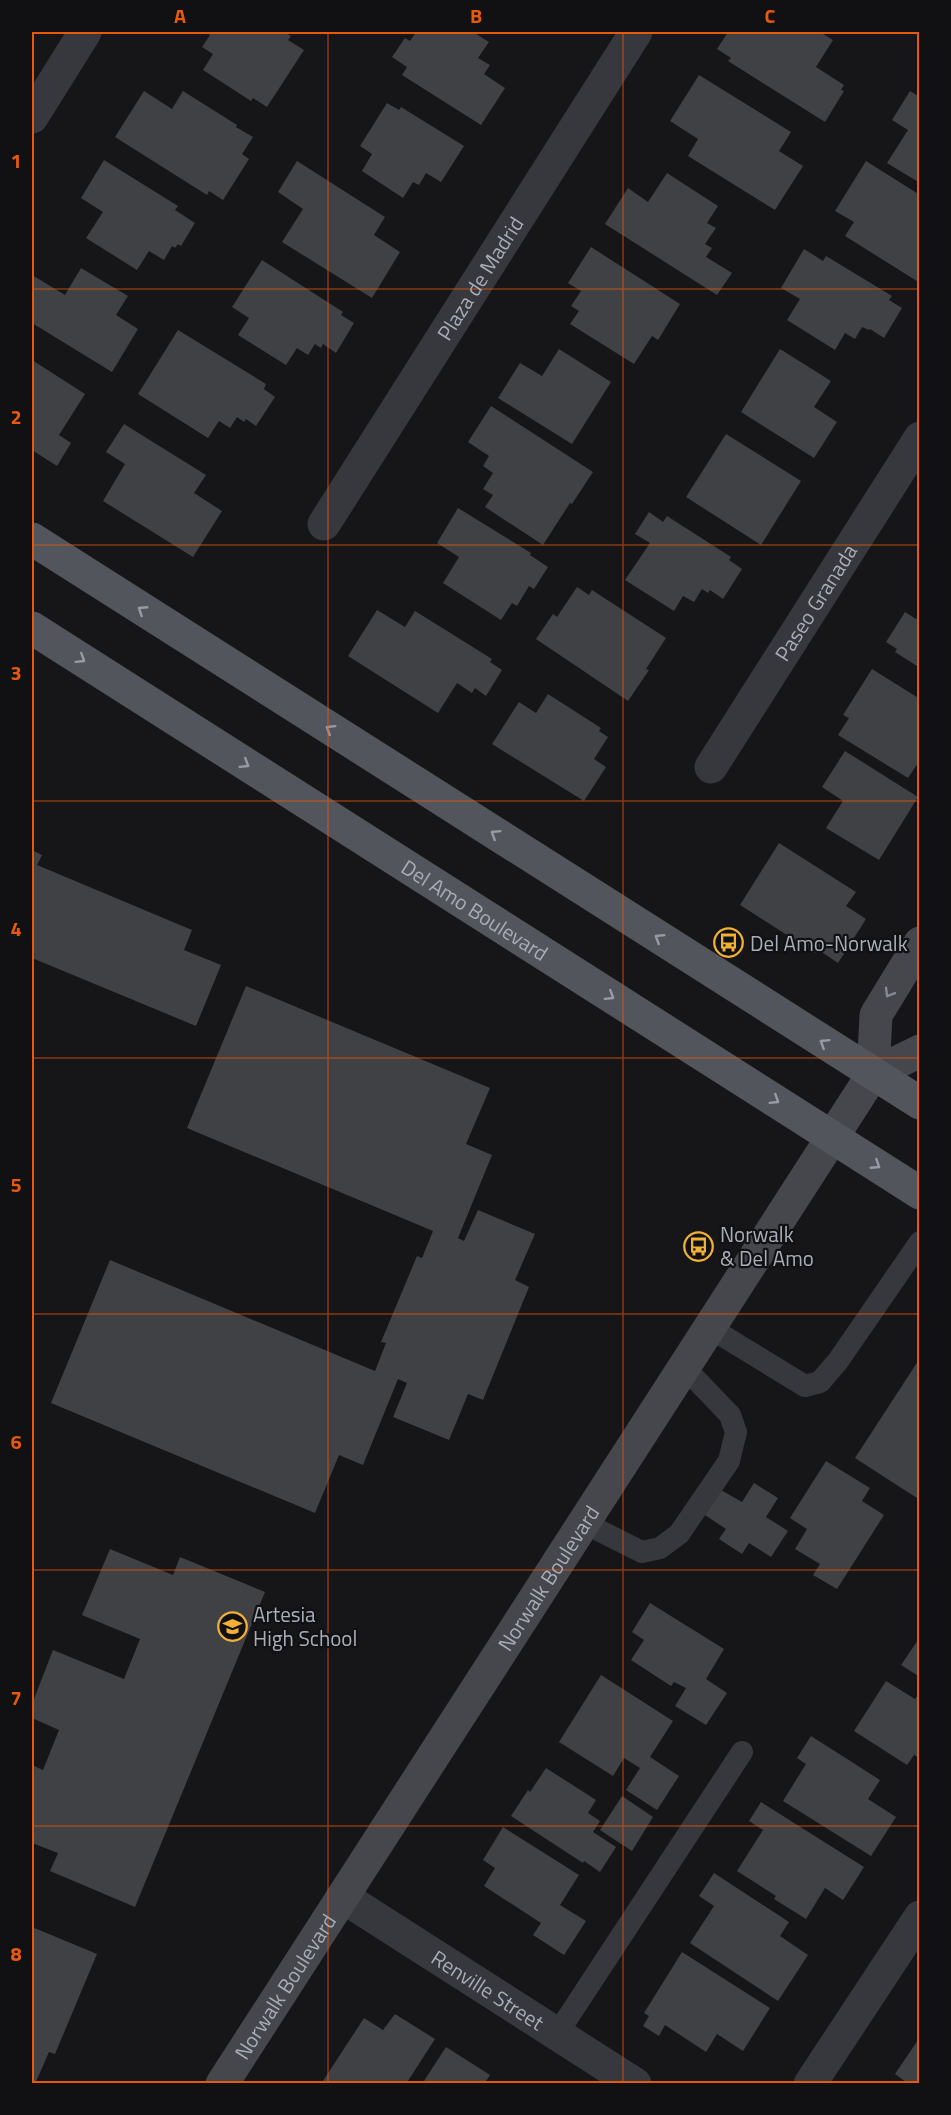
<svg xmlns="http://www.w3.org/2000/svg" width="951" height="2115" viewBox="0 0 951 2115" font-family="'Titillium Web',sans-serif">
<style>
.building{fill:#404145}
.lines{fill:none;stroke-linecap:round;stroke-linejoin:round}
.service{stroke:#37383d;stroke-width:22}
.minor{stroke:#37383d;stroke-width:33}
.secondary{stroke:#45474d;stroke-width:33}
.primary{stroke:#53555c;stroke-width:33}
.oneway{stroke:#979ba6}
.oneway2{stroke:#858993}
.grid{fill:none;stroke:#e8590c;stroke-width:1.5;stroke-opacity:0.55}
.labels{text-anchor:middle;dominant-baseline:central;stroke-width:4.5;stroke-linejoin:round;paint-order:stroke}
.street-label{font-size:21px;fill:#a8adb8;stroke:#111113}
.poi-label{font-size:21px;fill:#a8adb8;stroke:#111113;text-anchor:start}
.neatline{fill:none;stroke:#e8590c;stroke-width:2}
.grid-label{font-size:20px;text-anchor:middle;font-weight:bold;fill:#e8590c}
</style>
<rect width="100%" height="100%" fill="#161618"/>
<g class="building">
<path d="M204 32H284L291 36 288 40 304 50 267 107 253 98 251 101 203 70 213 54 202 47 210 35Z"/>
<path d="M416 32H473L489 42 478 58 490 65 484 74 505 88 481 125 402 75 407 67 392 57 405 38 410 41Z"/>
<path d="M728 32H820L833 40 816 67 844 85 841 90 844 91 825 122 728 61 731 58 717 49Z"/>
<path d="M699 75 791 132 779 151 803 166 775 210 688 156 698 139 670 121Z"/>
<path d="M144 91 172 109 183 91 237 125 236 127 253 137 242 154 249 159 223 200 209 191 207 195 115 137Z"/>
<path d="M910 91 920 97V183L887 163 908 130 892 120Z"/>
<path d="M387 103 399 110 401 107 464 146 441 182 426 173 419 185 413 182 403 198 362 171 372 154 360 146Z"/>
<path d="M104 160 178 206 175 210 195 223 181 246 178 244 175 248 172 246 164 260 149 251 137 270 86 238 103 212 81 198Z"/>
<path d="M297 161 385 217 374 235 400 252 372 298 282 242 303 209 278 192Z"/>
<path d="M866 161 920 195V283L845 236 854 222 835 211Z"/>
<path d="M667 173 718 206 707 223 716 228 705 244 712 248 706 257 732 273 717 295 605 224 628 188 648 202Z"/>
<path d="M591 247 680 304 658 340 652 336 634 364 570 324 579 311 571 306 581 291 568 283Z"/>
<path d="M804 249 823 261 826 256 892 296 889 300 902 308 884 338 870 329 869 330 862 327 855 339 845 333 835 350 787 320 800 299 781 288Z"/>
<path d="M262 260 343 312 341 315 354 323 336 353 323 344 321 348 315 344 308 355 297 348 286 365 238 335 249 318 232 307Z"/>
<path d="M81 268 128 296 116 315 138 329 112 372 32 323V275L65 295Z"/>
<path d="M178 330 266 384 264 389 275 397 256 426 246 419 244 422 237 417 230 428 219 421 208 438 138 394Z"/>
<path d="M559 349 611 382 572 444 498 398 520 363 542 376Z"/>
<path d="M780 349 831 381 814 407 837 422 814 458 741 412Z"/>
<path d="M32 360 85 394 59 435 71 443 57 466 32 450Z"/>
<path d="M491 406 593 472 572 504 570 503 543 545 485 507 493 495 483 489 493 473 483 466 489 456 468 442Z"/>
<path d="M124 424 206 475 194 493 222 511 193 557 103 501 125 464 106 452Z"/>
<path d="M726 434 801 481 761 545 686 497Z"/>
<path d="M458 508 531 553 530 555 548 567 534 589 529 586 517 606 512 603 501 620 443 583 459 557 437 543Z"/>
<path d="M649 512 663 522 667 516 731 557 729 560 742 569 723 599 710 590 708 593 702 589 694 602 683 596 674 611 625 580 650 543 635 534Z"/>
<path d="M577 587 589 595 592 590 666 638 646 669 649 670 628 701 536 639 553 614 557 617Z"/>
<path d="M377 610 405 627 415 611 492 659 490 662 502 670 486 696 475 688 472 693 457 683 438 713 348 656Z"/>
<path d="M905 612 916 619 920 614V668L895 652 897 649 886 642Z"/>
<path d="M872 669 920 699V760L908 778 838 735 849 718 843 715Z"/>
<path d="M548 694 601 728 599 731 608 737 594 759 606 767 584 801 492 744 519 702 536 713Z"/>
<path d="M845 751 918 797 879 860 826 828 843 801 822 787Z"/>
<path d="M779 843 856 892 846 906 866 919 838 963 817 949 815 953 740 905Z"/>
<path d="M32 850 42 855 37 865 192 930 184 950 221 965 196 1026 32 958Z"/>
<path d="M246 986 490 1088 466 1144 492 1155 458 1238 464 1241 478 1210 535 1234 515 1280 529 1287 483 1400 468 1394 449 1440 393 1417 407 1383 398 1379 363 1465 339 1455 315 1513 51 1403 110 1260 375 1371 386 1343 381 1342 417 1256 422 1258 433 1231 187 1128Z"/>
<path d="M920 1358V1500L855 1458Z"/>
<path d="M826 1461 870 1488 862 1501 884 1515 837 1589 813 1575 820 1564 795 1549 807 1529 790 1518Z"/>
<path d="M754 1483 778 1498 766 1517 788 1531 771 1557 749 1543 742 1554 719 1539 726 1529 705 1515 721 1490 742 1502Z"/>
<path d="M110 1549 173 1575 180 1557 265 1592 135 1907 50 1871 58 1853 32 1843V1765L43 1770 59 1730 32 1718V1704L53 1650 124 1679 140 1639 82 1615Z"/>
<path d="M650 1603 724 1649 706 1679 727 1693 706 1725 675 1706 686 1688 674 1682 671 1686 631 1660 644 1640 632 1632Z"/>
<path d="M920 1637V1677L901 1665Z"/>
<path d="M601 1675 673 1721 650 1757 679 1776 657 1810 626 1790 640 1768 624 1758 613 1776 559 1742Z"/>
<path d="M886 1681 915 1699 920 1692V1758L914 1755 907 1765 854 1731Z"/>
<path d="M811 1736 880 1780 868 1799 896 1817 871 1856 783 1801 806 1764 797 1758Z"/>
<path d="M546 1768 596 1800 588 1813 600 1821 593 1832 616 1847 600 1872 584 1861 583 1863 511 1816 528 1790 530 1792Z"/>
<path d="M622 1796 653 1817 632 1851 600 1830Z"/>
<path d="M761 1802 864 1867 843 1900 825 1888 806 1919 774 1899 776 1896 737 1871 763 1830 749 1821Z"/>
<path d="M503 1827 579 1875 560 1905 586 1921 564 1955 533 1935 541 1923 484 1886 495 1868 483 1860Z"/>
<path d="M714 1873 789 1922 780 1936 808 1955 778 2001 690 1943 714 1906 699 1896Z"/>
<path d="M32 1927 97 1954 55 2054 49 2052 35 2084H32Z"/>
<path d="M682 1952 770 2008 743 2051 717 2034 706 2052 665 2025 659 2036 643 2026 649 2016 644 2013Z"/>
<path d="M395 2014 435 2039 406 2084H321L364 2018 383 2030Z"/>
<path d="M920 2037V2084H909L895 2074Z"/>
<path d="M446 2047 490 2075 484 2084H422Z"/>
</g>
<g class="lines">
<g class="service">
<path d="M710 1328 805 1386 820 1382 838 1361 920 1242"/>
<path d="M584 1523 642 1552 660 1548 679 1534 729 1461 736 1432 730 1415 684 1367"/>
<path d="M557 2034 742 1752"/>
</g>
<g class="minor">
<path d="M32 117 85 32"/>
<path id="s1" d="M324 524 636 32"/>
<path id="s2" d="M711 767 920 438"/>
<path id="s3" d="M343 1897 635 2084"/>
<path d="M810 2084 920 1917"/>
</g>
<g class="secondary">
<path d="M873 1074 920 1051"/>
<path id="s4" d="M222 2084 873 1074 876 1015 920 943"/>
</g>
<g class="primary">
<path d="M32 539 920 1103"/>
<path id="s5" d="M32 628 920 1193"/>
</g>
</g>
<defs><path id="oneway-chevron" d="M-2-3.5L2.5 0L-2 3.5" fill="none" stroke-width="1.6" stroke-linecap="round" stroke-linejoin="round" transform="scale(1.5)"/></defs>
<g class="oneway">
<use href="#oneway-chevron" transform="translate(142 610) rotate(-147)"/>
<use href="#oneway-chevron" transform="translate(81 659) rotate(32)"/>
<use href="#oneway-chevron" transform="translate(330 729) rotate(-148)"/>
<use href="#oneway-chevron" transform="translate(245 764) rotate(32)"/>
<use href="#oneway-chevron" transform="translate(495 834) rotate(-148)"/>
<use href="#oneway-chevron" transform="translate(659 938) rotate(-148)"/>
<use href="#oneway-chevron" transform="translate(610 996) rotate(32)"/>
<use href="#oneway-chevron" transform="translate(824 1043) rotate(-148)"/>
<use href="#oneway-chevron" transform="translate(775 1100) rotate(32)"/>
<use href="#oneway-chevron" transform="translate(876 1165) rotate(33)"/>
</g>
<use class="oneway2" href="#oneway-chevron" transform="translate(889 993) rotate(121)"/>
<path class="grid" d="M328 32V2084M623 32V2084M32 289H920M32 545H920M32 801H920M32 1058H920M32 1314H920M32 1570H920M32 1826H920"/>
<defs>
<symbol id="bus-ring" viewBox="-11 -11 22 22"><circle r="9.5" fill="#111113" stroke="#f2b134" stroke-width="1.5"/><path d="M-5-6H5V4H4V6H2V4H-2V6H-4V4H-5ZM-3.5-4V0h7V-4ZM-3.5 1.2v1.5H-2V1.2ZM2 1.2v1.5H3.5V1.2Z" fill="#f2b134"/></symbol>
<symbol id="school-ring" viewBox="-11 -11 22 22"><circle r="9.5" fill="#111113" stroke="#f2b134" stroke-width="1.5"/><path d="M0-5L7-2L0 1L-7-2ZM-4 1L0 2.5L4 1V4Q0 6-4 4Z" fill="#f2b134"/></symbol>
</defs>
<g fill-rule="evenodd">
<use href="#bus-ring" x="712" y="926" width="33" height="33"/>
<use href="#bus-ring" x="682" y="1230" width="33" height="33"/>
<use href="#school-ring" x="216" y="1610" width="33" height="33"/>
</g>
<g class="labels">
<g class="street-label">
<text stroke="none"><textPath href="#s1" startOffset="291">Plaza de Madrid</textPath></text>
<text stroke="none"><textPath href="#s2" startOffset="195">Paseo Granada</textPath></text>
<text stroke="none"><textPath href="#s5" startOffset="525">Del Amo Boulevard</textPath></text>
<text stroke="none"><textPath href="#s4" startOffset="602">Norwalk Boulevard</textPath></text>
<text stroke="none"><textPath href="#s4" startOffset="116">Norwalk Boulevard</textPath></text>
<text stroke="none"><textPath href="#s3" startOffset="172">Renville Street</textPath></text>
</g>
<g class="poi-label">
<text x="750" y="943">Del Amo-Norwalk</text>
<text x="720" y="1234">Norwalk<tspan x="720" dy="24">&amp; Del Amo</tspan></text>
<text x="253" y="1614">Artesia<tspan x="253" dy="24">High School</tspan></text>
</g>
</g>
<rect width="951" height="2115" fill="none" stroke="#111113" stroke-width="66"/>
<rect x="33" y="33" width="885" height="2049" class="neatline"/>
<g class="grid-label">
<text x="180" y="23">A</text>
<text x="476" y="23">B</text>
<text x="770" y="23">C</text>
<text x="16" y="168">1</text>
<text x="16" y="424">2</text>
<text x="16" y="680">3</text>
<text x="16" y="936">4</text>
<text x="16" y="1192">5</text>
<text x="16" y="1449">6</text>
<text x="16" y="1705">7</text>
<text x="16" y="1961">8</text>
</g>
</svg>
